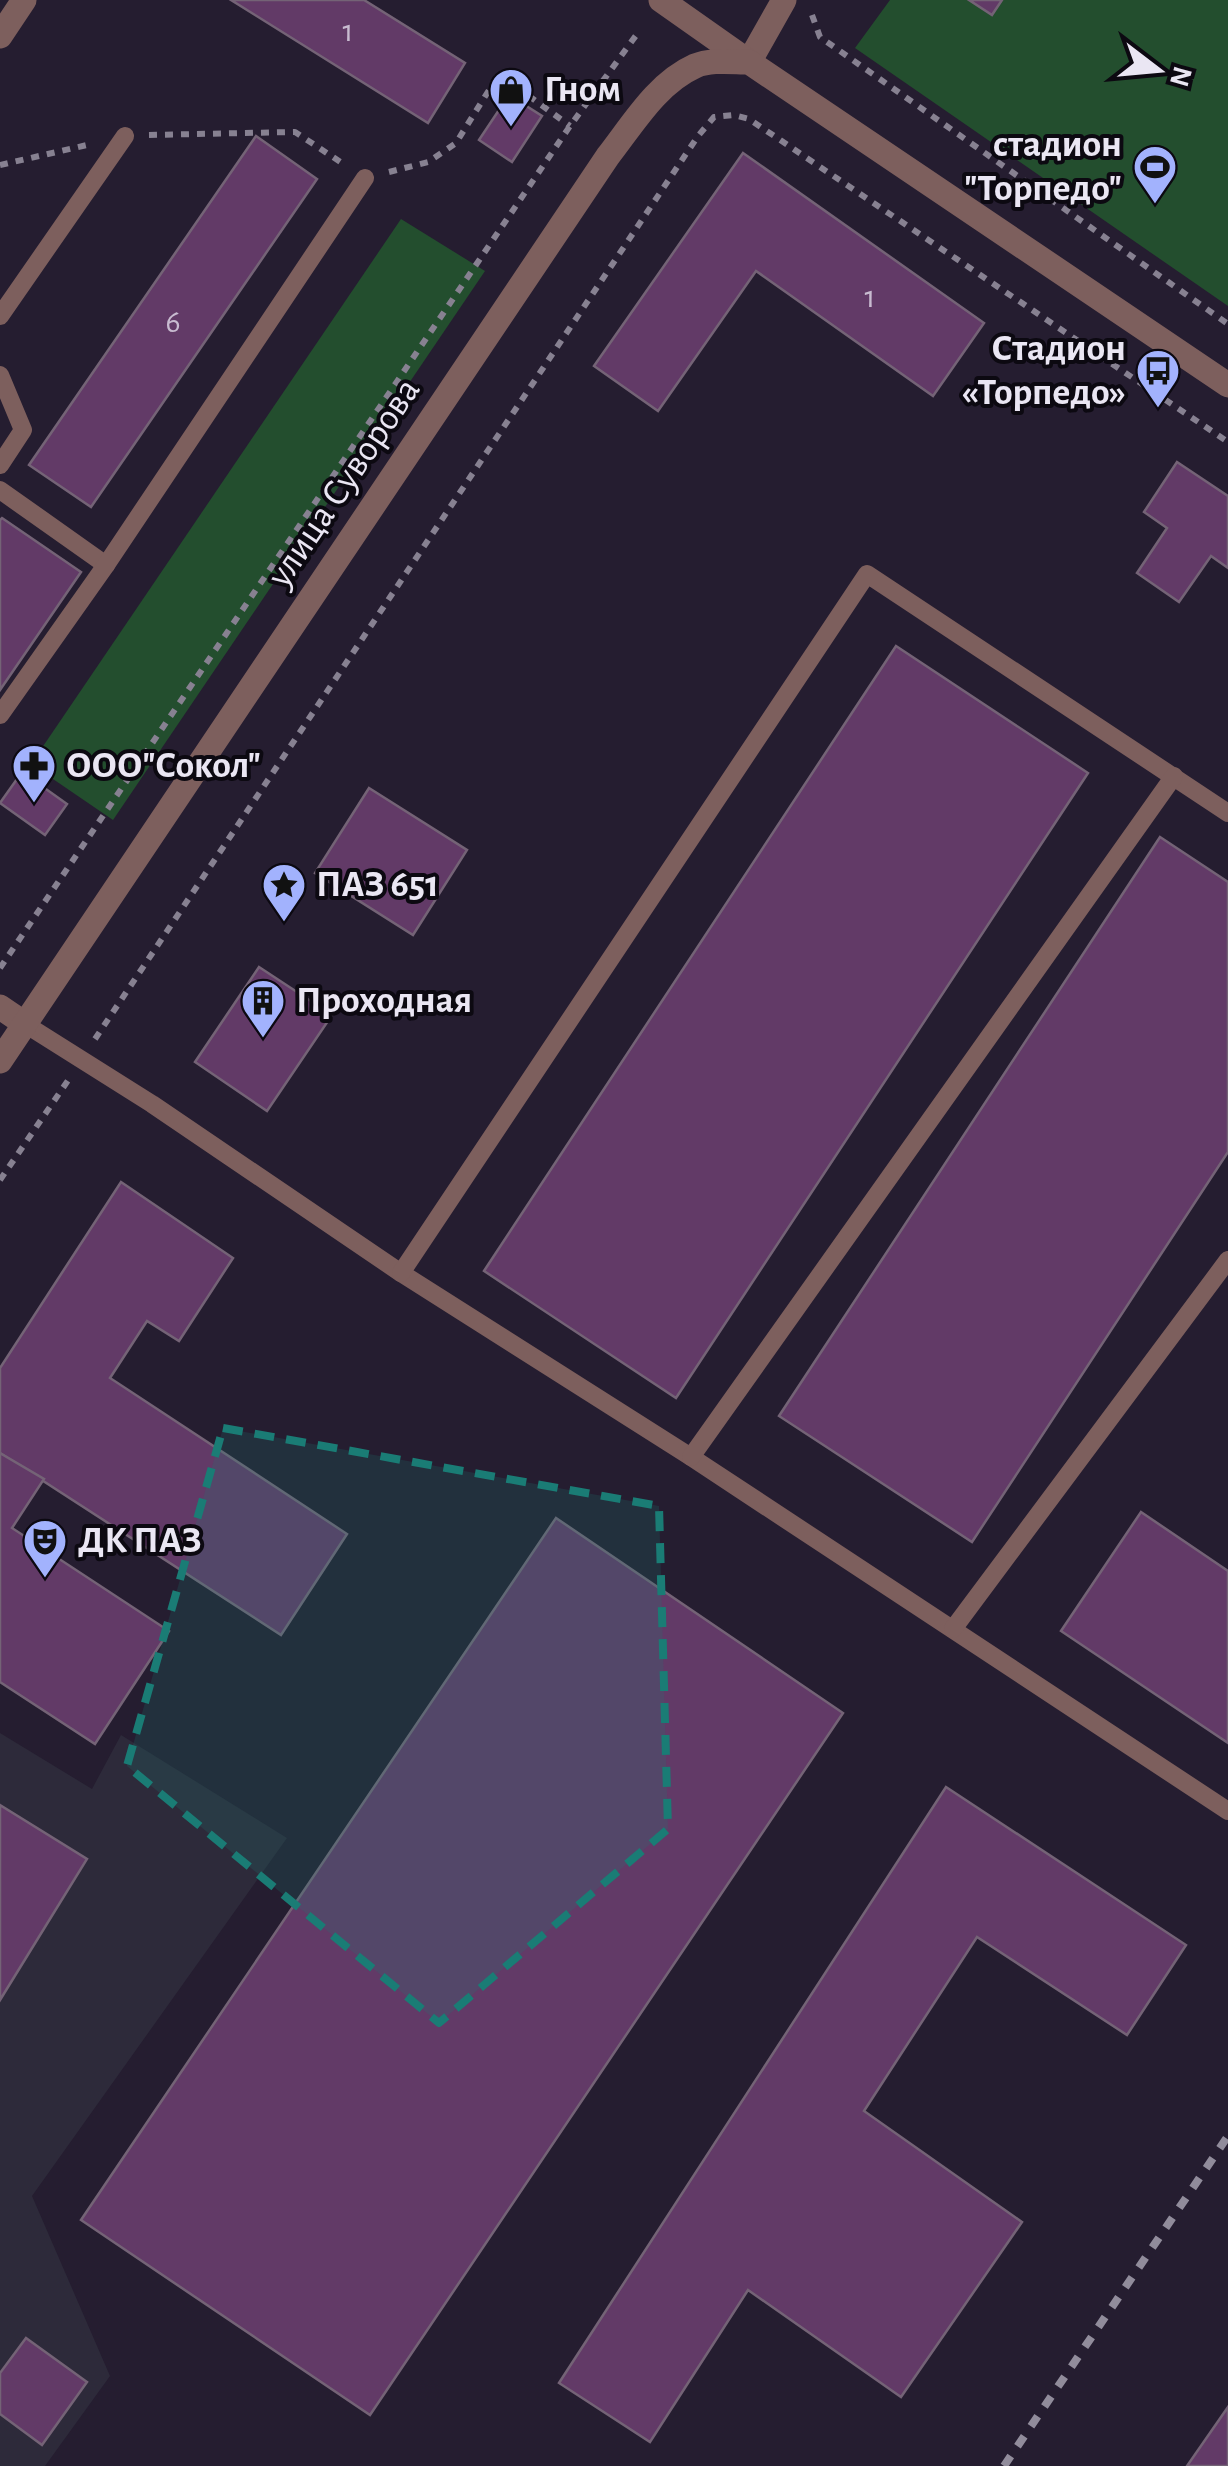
<svg xmlns="http://www.w3.org/2000/svg" width="1228" height="2466" viewBox="0 0 1228 2466" font-family="'Alegreya Sans',sans-serif">
<style>
.commercial{fill:#2d2a3a}
.green{fill:#234e2e}
.building{fill:#623a67;stroke:#746376;stroke-width:2.5}
.lines{fill:none;stroke-linecap:round;stroke-linejoin:round}
.path{stroke:#878191;stroke-width:6;stroke-dasharray:8 8;stroke-linecap:butt}
.service{stroke:#7d5f5d;stroke-width:18}
.pedestrian{stroke:#7d5f5d;stroke-width:25}
.minor{stroke:#7d5f5d;stroke-width:25}
.tertiary{stroke:#7d5f5d;stroke-width:25}
.rail{stroke:#918c9b;stroke-width:8;stroke-dasharray:12 12;stroke-linecap:butt}
.marked{fill:#1a7c75;fill-opacity:0.2;stroke:#1a7c75;stroke-width:8;stroke-dasharray:20 12;stroke-linejoin:round}
.labels{text-anchor:middle;dominant-baseline:central;stroke-width:8;stroke-linejoin:round;paint-order:stroke}
.number-label{font-size:32px;fill:#c8bbd0}
.poi-label{font-size:38px;font-weight:bold;fill:#eae6f3;stroke:#0c0911;text-anchor:start}
.street-label{font-size:38px;fill:#eae6f3;stroke:#0c0911}
</style>
<rect width="100%" height="100%" fill="#251d30"/>
<path class="commercial" d="M0 1733 92 1789 121 1735 287 1838 32 2196 110 2376 45 2466H0Z"/>
<g class="green">
<path d="M890 0H969L992 15 1002 0H1228V306L855 48Z"/>
<path d="M401 219 485 271 113 820 31 764Z"/>
</g>
<g class="building">
<path d="M231 0H364L465 63 428 123Z"/>
<path d="M969 0H1002L992 15Z"/>
<path d="M509 95 542 116 512 162 479 140Z"/>
<path d="M256 136 317 179 91 507 29 465Z"/>
<path d="M743 153 984 323 933 396 756 271 658 411 594 366Z"/>
<path d="M1177 462 1228 496V568L1211 556 1179 602 1137 573 1167 528 1144 512Z"/>
<path d="M2 518 81 572 0 690V520Z"/>
<path d="M896 646 1088 773 676 1398 484 1271Z"/>
<path d="M22 772 67 804 45 835 0 803Z"/>
<path d="M369 788 467 850 413 935 315 873Z"/>
<path d="M1160 837 1228 882V1152L972 1542 779 1416Z"/>
<path d="M259 967 332 1015 267 1111 195 1062Z"/>
<path d="M121 1182 233 1258 179 1341 147 1321 110 1378 347 1534 281 1635 0 1453V1368Z"/>
<path d="M0 1453 44 1479 12 1528 169 1631 95 1744 0 1682Z"/>
<path d="M1141 1512 1228 1571V1743L1061 1631Z"/>
<path d="M556 1518 843 1713 370 2415 81 2220Z"/>
<path d="M946 1787 1186 1945 1127 2035 977 1937 864 2111 1022 2222 901 2397 748 2290 650 2442 559 2383Z"/>
<path d="M0 1805 87 1859 0 2000Z"/>
<path d="M26 2338 87 2382 42 2445 0 2414V2373Z"/>
<path d="M1228 2407V2466H1187Z"/>
</g>
<g class="lines">
<g class="path">
<path d="M812 15 820 37 1228 324"/>
<path d="M149 135 295 132 342 163"/>
<path d="M0 165 87 145"/>
<path d="M389 172 428 162 456 143 499 74 570 126"/>
<path d="M0 968 570 126 640 30"/>
<path d="M95 1039 698 136 714 117 734 115 749 119 1228 442"/>
<path d="M0 1180 69 1079"/>
</g>
<g class="service">
<path d="M0 316 125 136"/>
<path d="M0 375 23 430 0 465"/>
<path d="M0 490 106 565"/>
<path d="M0 715 106 565 365 178"/>
<path d="M25 1024 152 1104 401 1273 691 1457 1228 1811"/>
<path d="M401 1273 867 574 1228 813"/>
<path d="M691 1457 1174 776"/>
<path d="M953 1629 1228 1260"/>
</g>
<path class="pedestrian" d="M749 62 784 0"/>
<g class="minor">
<path d="M661 0 749 62"/>
<path d="M0 36 24 0"/>
<path d="M0 1007 25 1024"/>
</g>
<path class="tertiary" d="M0 1061 608 156C633 124 657 83 695 66 711 59 732 62 749 62L1228 385"/>
<path class="rail" d="M1004 2466 1228 2136"/>
</g>
<path class="marked" d="M223 1428 659 1506 668 1829 439 2023 127 1766Z"/>
<defs>
<symbol id="shop-pin" viewBox="-11 -11 22 30"><path d="M0 17L-7.5 6A9.5 9.5 0 1 1 7.5 6Z" fill="#a2b2fd" stroke="#0c0911"/><path d="M-5-2.5h2.3a2.7 3.5 0 0 1 5.4 0H5L5.5 6h-11ZM-1.5-2.5h3a1.5 2.3 0 0 0-3 0Z" fill="#111"/></symbol>
<symbol id="stadium-pin" viewBox="-11 -11 22 30"><path d="M0 17L-7.5 6A9.5 9.5 0 1 1 7.5 6Z" fill="#a2b2fd" stroke="#0c0911"/><path d="M0-5a6.5 5 0 1 0 0 10a6.5 5 0 1 0 0-10ZM-3.5-1.8h7v3.6h-7Z" fill="#111"/></symbol>
<symbol id="bus-pin" viewBox="-11 -11 22 30"><path d="M0 17L-7.5 6A9.5 9.5 0 1 1 7.5 6Z" fill="#a2b2fd" stroke="#0c0911"/><path d="M-5-6H5V4H4V6H2V4H-2V6H-4V4H-5ZM-3.5-4V0h7V-4ZM-3.5 1.2v1.5H-2V1.2ZM2 1.2v1.5H3.5V1.2Z" fill="#111"/></symbol>
<symbol id="pharmacy-pin" viewBox="-11 -11 22 30"><path d="M0 17L-7.5 6A9.5 9.5 0 1 1 7.5 6Z" fill="#a2b2fd" stroke="#0c0911"/><path d="M-2-6h4v4h4v4h-4v4h-4v-4h-4v-4h4Z" fill="#111"/></symbol>
<symbol id="sight-pin" viewBox="-11 -11 22 30"><path d="M0 17L-7.5 6A9.5 9.5 0 1 1 7.5 6Z" fill="#a2b2fd" stroke="#0c0911"/><path d="M0-6L1.8-2.2L6-1.7L2.9 1.2L3.7 5.4L0 3.3L-3.7 5.4L-2.9 1.2L-6-1.7L-1.8-2.2Z" fill="#111"/></symbol>
<symbol id="building-pin" viewBox="-11 -11 22 30"><path d="M0 17L-7.5 6A9.5 9.5 0 1 1 7.5 6Z" fill="#a2b2fd" stroke="#0c0911"/><path d="M-4-6H4V6H1V3H-1V6H-4ZM-2.5-4.3h1.7v1.8h-1.7ZM.8-4.3h1.7v1.8H.8ZM-2.5-1h1.7V.8h-1.7ZM.8-1h1.7V.8H.8Z" fill="#111"/></symbol>
<symbol id="theatre-pin" viewBox="-11 -11 22 30"><path d="M0 17L-7.5 6A9.5 9.5 0 1 1 7.5 6Z" fill="#a2b2fd" stroke="#0c0911"/><path d="M-5-5.5Q0-4 5-5.5V0Q5 5 0 6Q-5 5-5 0ZM-3.3-2.5H-1v1.5H-3.3ZM1-2.5H3.3v1.5H1ZM-2.8 1Q0 5.5 2.8 1Z" fill="#111"/></symbol>
</defs>
<g fill-rule="evenodd">
<use href="#shop-pin" x="486" y="65" width="50" height="68"/>
<use href="#stadium-pin" x="1130" y="142" width="50" height="68"/>
<use href="#bus-pin" x="1133" y="346" width="50" height="68"/>
<use href="#pharmacy-pin" x="9" y="741" width="50" height="68"/>
<use href="#sight-pin" x="259" y="860" width="50" height="68"/>
<use href="#building-pin" x="238" y="976" width="50" height="68"/>
<use href="#theatre-pin" x="20" y="1516" width="50" height="68"/>
</g>
<g class="labels">
<g class="number-label">
<text x="348" y="31">1</text>
<text x="870" y="297">1</text>
<text x="173" y="322">6</text>
</g>
<g class="poi-label">
<text x="544" y="90">Гном</text>
<text x="1122" y="145" text-anchor="end">стадион<tspan x="1122" dy="44">"Торпедо"</tspan></text>
<text x="1126" y="349" text-anchor="end">Стадион<tspan x="1126" dy="44">«Торпедо»</tspan></text>
<text x="66" y="766">ООО"Сокол"</text>
<text x="316" y="885">ПАЗ 651</text>
<text x="296" y="1001">Проходная</text>
<text x="78" y="1541">ДК ПАЗ</text>
</g>
<g class="street-label">
<text transform="translate(344 483) rotate(-56)">улица Суворова</text>
</g>
</g>
<g transform="translate(1158 70) rotate(106)" stroke="#0c0911" stroke-width="8" paint-order="stroke">
<path d="M0-8L18 38L0 25L-18 38Z" fill="#eae6f3"/>
<text y="-15" font-size="28" font-weight="bold" text-anchor="middle" fill="#eae6f3">N</text>
</g>
</svg>
